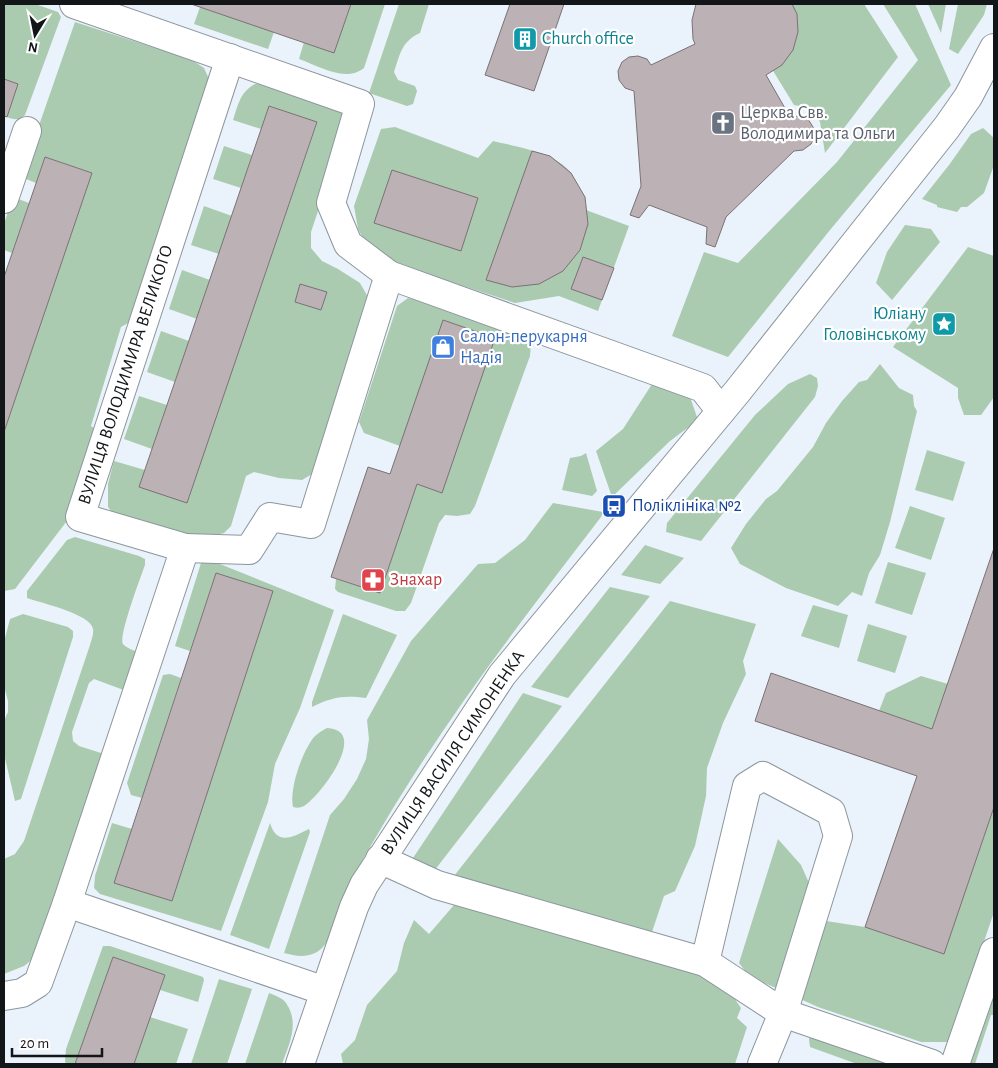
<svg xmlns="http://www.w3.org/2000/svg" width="998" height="1068" viewBox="0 0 998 1068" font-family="'Alegreya Sans',sans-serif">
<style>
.green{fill:#aacbb0}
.building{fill:#bcb1b5;stroke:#7b7175}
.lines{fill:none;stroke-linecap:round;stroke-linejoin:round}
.minor-casing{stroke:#8d969d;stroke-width:30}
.minor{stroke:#fff;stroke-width:28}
.labels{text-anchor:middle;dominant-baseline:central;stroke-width:4.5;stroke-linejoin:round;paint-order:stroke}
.culture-label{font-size:18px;fill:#0d838f;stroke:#fff;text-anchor:start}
.worship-label{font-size:18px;fill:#5b616d;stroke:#fff;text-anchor:start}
.shop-label{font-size:18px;fill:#366cbe;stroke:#fff;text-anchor:start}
.street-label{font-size:18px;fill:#131619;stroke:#fff}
.transit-label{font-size:18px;fill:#164399;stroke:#fff;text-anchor:start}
.health-label{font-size:18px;fill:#be3a42;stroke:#fff;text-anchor:start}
</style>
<rect width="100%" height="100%" fill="#eaf3fb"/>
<g class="green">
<path d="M4 4H35L58 12 61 17 25 115C19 122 12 119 4 116Z"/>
<path d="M351 4H385L364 68C345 83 319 66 299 59L304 42 334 52Z"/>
<path d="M399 4H429L420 33C402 41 400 54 394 72L398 80 415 86 417 91 413 104 407 106 369 93Z"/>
<path d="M732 4H864L898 57 825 153 820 122 809 108 794 105Z"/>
<path d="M883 4H915L951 85 830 230 728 357 672 336 704 252 738 263 837 162 918 60Z"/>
<path d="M928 4H946L941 33Z"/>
<path d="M958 4H987L984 15 958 54 949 49Z"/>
<path d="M200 7 274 32 268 49 194 24Z"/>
<path d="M75 22 192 60 204 68 209 79 137 318 121 327 91 426 99 432 73 513 15 589 4 591V432L92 173 45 157 36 183 21 177Z"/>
<path d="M255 84H268L347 110 348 122 311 232V248L322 261 338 269 360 283 368 297 312 474 302 480 279 478 254 472 246 476 231 526 224 533 204 538 118 520 108 507V484L114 461 145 470 187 502 317 123 270 106 261 129 233 120C238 105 240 92 255 84Z"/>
<path d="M395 127 478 158 493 141C517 147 556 152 571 173 577 182 582 200 586 210L629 226 598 311 559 296 515 303 394 263 370 251 358 229 354 206 381 129Z"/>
<path d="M983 128 994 138V165L984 193 967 207H961L957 212 937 207V205L922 199 949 165 971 134Z"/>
<path d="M224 146 252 155 241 188 213 179Z"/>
<path d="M13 197 29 203 12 253 4 250V224Z"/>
<path d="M204 206 232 216 219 254 191 245Z"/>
<path d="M905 225 931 229 940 242 892 300 876 283 887 252Z"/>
<path d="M968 247 994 256V397L981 415H964L958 398V388L893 347Z"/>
<path d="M182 270 210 280 197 319 169 309Z"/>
<path d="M408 298 429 302 527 335 531 343 530 356 475 506 470 514 457 516 445 515 439 523 411 603 405 611H396L338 592 335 589 336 579 380 593 417 484 494 338 443 321 400 446 364 433 359 422 397 306Z"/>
<path d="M161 331 189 341 175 382 147 372Z"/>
<path d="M880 364 899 388 913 395 914 406 917 411 890 522 880 555 869 573 862 596 852 592 838 606 786 588 740 564 731 548 746 524 766 499 777 491 813 447 826 423 842 401 859 382 867 380Z"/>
<path d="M810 374 817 378 818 386 815 397 701 541 666 532 667 523 755 415 788 384Z"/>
<path d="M654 381 689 394 698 420 670 441 612 497 596 451 623 429Z"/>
<path d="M139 396 167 405 152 449 124 439Z"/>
<path d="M927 450 965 462 953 501 915 490Z"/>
<path d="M586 453 597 491 592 496 562 490 570 458 581 456Z"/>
<path d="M553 503 603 512 601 517C519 624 436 731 369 849 362 861 354 875 348 889 341 906 333 943 317 952 306 958 295 956 284 953L330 815 344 799 357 779 366 759 369 739 367 720 411 641 478 564 495 563 525 540Z"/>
<path d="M910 506 945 518 931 560 895 548Z"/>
<path d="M75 537 139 556 145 559V565C141 576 118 637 123 644 126 648 135 651 140 653L129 692 94 679 89 683 72 732 73 741 79 746 101 753 105 761 38 955 24 966 4 974V859L15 854 24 841 90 645C91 641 94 634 93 629 91 614 41 603 27 598V591L67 540Z"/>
<path d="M645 545 684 558 660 584 621 575Z"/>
<path d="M210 560 334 610 300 708 275 764 268 802 221 931 100 894 94 888 95 876 112 823 132 829 115 883 172 901 273 591 216 573 190 651 175 646 201 563Z"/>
<path d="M888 562 926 573 912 615 875 603Z"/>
<path d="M610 587 650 596 568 698 531 687Z"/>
<path d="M670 601 756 624 743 661 746 674 723 723 707 768 706 796 695 846 675 891 664 896 652 932 454 876Z"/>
<path d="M813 605 848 615 839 648 801 636Z"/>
<path d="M23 614 68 627 73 631V637L21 799 15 801 4 754V721L8 712V701L4 686V642L10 619Z"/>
<path d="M343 614 397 635 366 698C344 695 332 697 312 707V702Z"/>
<path d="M868 624 907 636 895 673 857 661Z"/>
<path d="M170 674 181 678 142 798 131 795 127 783 163 675Z"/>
<path d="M921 676 948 684 932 729 879 711 886 693Z"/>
<path d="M523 693 562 706 434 871 409 864Z"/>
<path d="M327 728C370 730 321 795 304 806 300 808 297 808 293 807 289 789 302 752 314 737 318 733 323 730 327 728Z"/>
<path d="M994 807V912L950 1042H921L818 1007 749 976 739 963 778 839 801 865 826 921 865 927 944 953Z"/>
<path d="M270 823C277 846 293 837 309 829L310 832 269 949 230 935Z"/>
<path d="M474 897 693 973 728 989 741 1008 737 1018 747 1027 735 1064H343L341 1054 355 1040 367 1005 397 971 404 943 414 920 429 934 454 905 471 910Z"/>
<path d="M103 946H110L203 977 204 980 198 1002 160 990 165 975 113 957 75 1064H66L65 1061 66 1049Z"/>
<path d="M994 974V1015H991L975 1064H963Z"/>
<path d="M219 979 252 989 227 1064H191Z"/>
<path d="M269 993C274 995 283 998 286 1003 300 1023 289 1044 282 1064H245Z"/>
<path d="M150 1017 188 1029 176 1064H134Z"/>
<path d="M811 1034 904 1064H857L810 1047 809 1039Z"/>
</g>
<g class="building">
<path d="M191 4H351L334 53Z"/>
<path d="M510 4H564L534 91 485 75Z"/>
<path d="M696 4H792L797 14 798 32 793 50 782 65 766 75 790 117 799 116 808 119 813 127 815 136 811 144 803 150 794 151 726 217 715 247 706 244 707 227 649 205 639 218 630 215 641 186 634 91 625 88 619 80 618 71 622 62 629 57 638 56 647 59 651 65 695 44 693 39 692 20Z"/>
<path d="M4 79 18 84 7 117 4 116Z"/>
<path d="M269 106 317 122 187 503 139 487Z"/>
<path d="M532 151 550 156 571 173 585 197 588 224 580 250 563 271 539 284 512 287 486 280Z"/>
<path d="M45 157 92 173 4 432V277Z"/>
<path d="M392 170 478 198 461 251 374 223Z"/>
<path d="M583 257 614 268 602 300 571 289Z"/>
<path d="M300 284 327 292 321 310 295 302Z"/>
<path d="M443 320 495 338 442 493 417 484 380 593 331 577 368 467 390 474Z"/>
<path d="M994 548V807L944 954 865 927 917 776 755 721 771 673 932 729Z"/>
<path d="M216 573 273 591 172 901 114 883Z"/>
<path d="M113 957 165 975 134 1064H75Z"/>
</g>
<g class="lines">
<defs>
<g id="minor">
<path d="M74 4 360 104 331 203 348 244 389 275 703 388 721 411"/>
<path d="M4 199 27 131"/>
<path d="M185 548 249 550 270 517 311 524 389 275"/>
<path d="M380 859 437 885 705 962 783 1013 932 1064"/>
<path d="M67 903 325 991"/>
<path d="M705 962 747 786 763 776 831 812 838 836 783 1013 762 1064"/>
<path d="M4 996 22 993 38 983 67 903 185 548 80 517 230 58"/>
<path d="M300 1064 354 907 364 885 502 675 737 392 947 127 968 97 994 48"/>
<path d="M955 1064 994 952"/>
</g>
</defs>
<use href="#minor" class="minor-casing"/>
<use href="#minor" class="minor"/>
</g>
<defs>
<symbol id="building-square" viewBox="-11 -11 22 22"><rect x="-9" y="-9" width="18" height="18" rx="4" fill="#0f9aa8" stroke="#fff"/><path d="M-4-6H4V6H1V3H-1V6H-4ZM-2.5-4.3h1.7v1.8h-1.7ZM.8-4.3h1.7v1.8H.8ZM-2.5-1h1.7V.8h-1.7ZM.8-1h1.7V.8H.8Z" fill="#fff"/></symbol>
<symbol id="church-square" viewBox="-11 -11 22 22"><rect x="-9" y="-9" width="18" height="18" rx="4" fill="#6b7280" stroke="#fff"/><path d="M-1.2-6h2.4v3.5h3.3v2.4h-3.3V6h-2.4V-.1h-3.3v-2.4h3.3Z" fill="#fff"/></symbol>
<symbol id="sight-square" viewBox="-11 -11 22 22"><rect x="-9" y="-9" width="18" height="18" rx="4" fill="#0f9aa8" stroke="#fff"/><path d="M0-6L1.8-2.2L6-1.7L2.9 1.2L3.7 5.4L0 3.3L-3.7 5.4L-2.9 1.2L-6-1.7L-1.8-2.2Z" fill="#fff"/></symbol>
<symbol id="shop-square" viewBox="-11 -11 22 22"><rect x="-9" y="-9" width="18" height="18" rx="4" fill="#3f7fe0" stroke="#fff"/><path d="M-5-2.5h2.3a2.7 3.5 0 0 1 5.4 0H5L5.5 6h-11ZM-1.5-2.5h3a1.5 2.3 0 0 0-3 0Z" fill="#fff"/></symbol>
<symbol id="bus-square" viewBox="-11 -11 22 22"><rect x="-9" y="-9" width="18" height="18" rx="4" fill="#1a4fb4" stroke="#fff"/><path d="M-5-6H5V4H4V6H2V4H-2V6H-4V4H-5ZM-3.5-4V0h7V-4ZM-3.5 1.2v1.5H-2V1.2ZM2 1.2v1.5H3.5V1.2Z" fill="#fff"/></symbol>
<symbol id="pharmacy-square" viewBox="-11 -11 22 22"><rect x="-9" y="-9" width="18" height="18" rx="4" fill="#e0444e" stroke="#fff"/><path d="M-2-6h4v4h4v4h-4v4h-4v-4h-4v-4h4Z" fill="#fff"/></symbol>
</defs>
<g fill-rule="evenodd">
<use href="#building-square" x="511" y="25" width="28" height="28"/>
<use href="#church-square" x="709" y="109" width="28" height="28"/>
<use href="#sight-square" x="930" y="310" width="28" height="28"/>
<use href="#shop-square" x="429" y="333" width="28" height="28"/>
<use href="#bus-square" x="600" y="492" width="28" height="28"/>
<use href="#pharmacy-square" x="359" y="566" width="28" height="28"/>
</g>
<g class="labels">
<g class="culture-label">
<text x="542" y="39">Church office</text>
<text x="926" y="314" text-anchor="end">Юліану<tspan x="926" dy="21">Головінському</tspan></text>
</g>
<g class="worship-label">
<text x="740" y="113">Церква Свв.<tspan x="740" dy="21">Володимира та Ольги</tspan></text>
</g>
<g class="shop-label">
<text x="460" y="337">Салон-перукарня<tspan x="460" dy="21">Надія</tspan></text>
</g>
<g class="street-label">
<text transform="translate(126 375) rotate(-72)">ВУЛИЦЯ ВОЛОДИМИРА ВЕЛИКОГО</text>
<text transform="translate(453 753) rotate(-56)">ВУЛИЦЯ ВАСИЛЯ СИМОНЕНКА</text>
</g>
<g class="transit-label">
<text x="632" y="506">Поліклініка №2</text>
</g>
<g class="health-label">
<text x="390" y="580">Знахар</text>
</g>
</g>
<rect width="998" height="1068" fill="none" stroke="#131619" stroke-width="10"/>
<g transform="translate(35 35) rotate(190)" stroke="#ffffff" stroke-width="4" paint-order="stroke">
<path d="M0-4L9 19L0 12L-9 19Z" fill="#131619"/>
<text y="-8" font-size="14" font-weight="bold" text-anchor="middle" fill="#131619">N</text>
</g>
<path d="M12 1048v8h90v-8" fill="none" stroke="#131619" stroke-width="2.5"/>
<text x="20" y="1048" font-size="15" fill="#131619" stroke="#ffffff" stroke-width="4" paint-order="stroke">20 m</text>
</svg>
